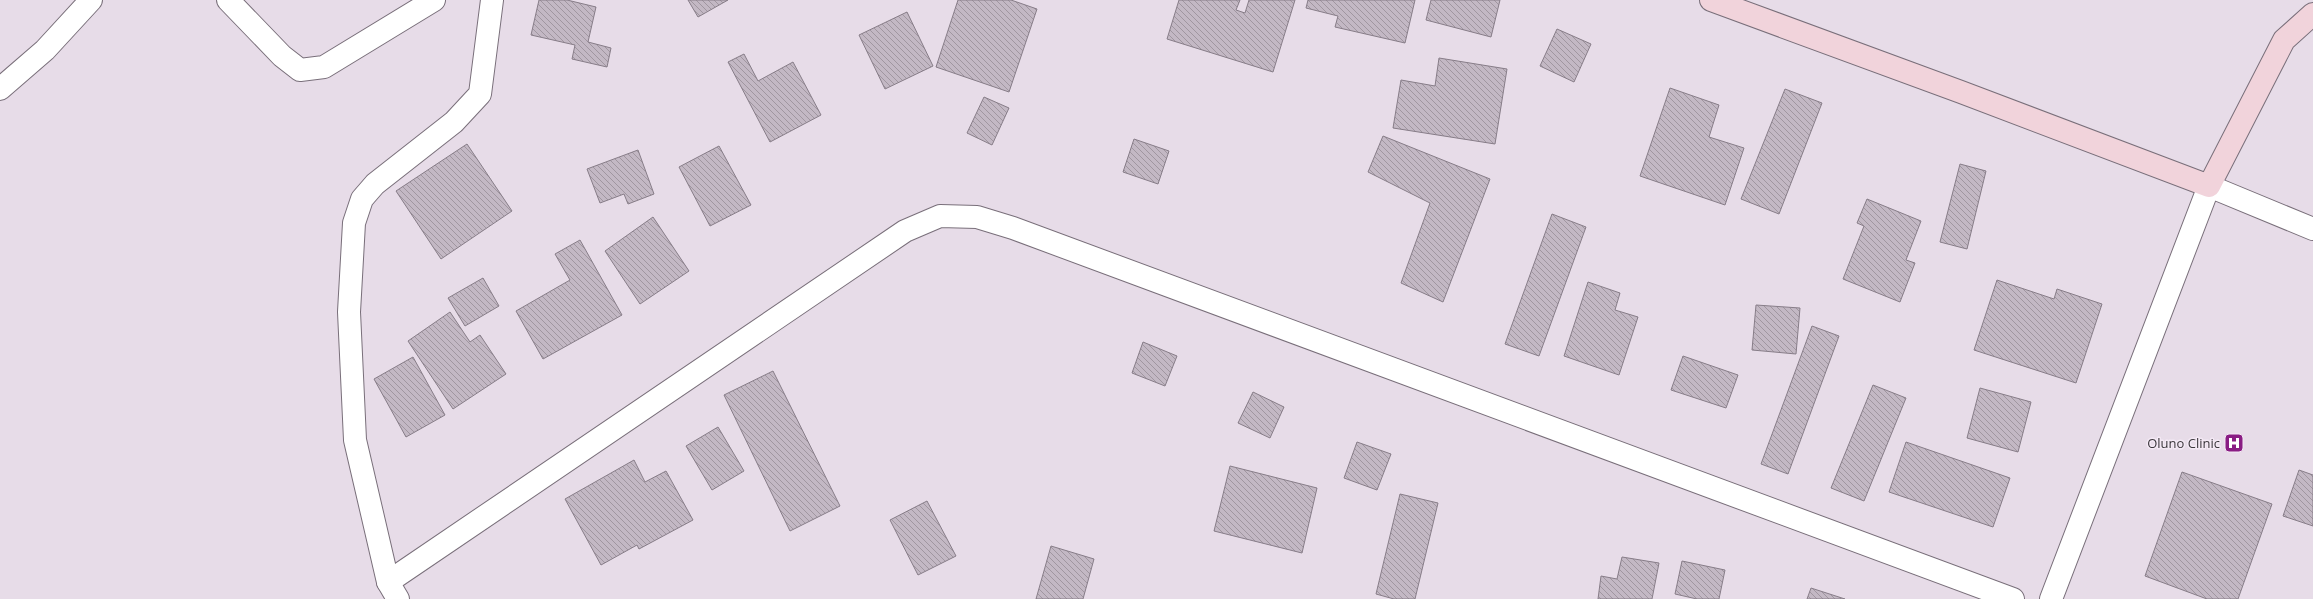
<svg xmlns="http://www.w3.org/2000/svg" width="2313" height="599" viewBox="0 0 2313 599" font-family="'Open Sans',sans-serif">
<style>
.building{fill:url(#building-back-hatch);stroke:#877d88}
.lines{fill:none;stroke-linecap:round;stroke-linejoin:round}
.street-casing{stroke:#796f7a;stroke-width:24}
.secondary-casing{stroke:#796f7a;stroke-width:24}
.street{stroke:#fff;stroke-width:22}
.secondary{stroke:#f1d3db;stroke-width:22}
.labels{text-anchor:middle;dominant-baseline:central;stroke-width:3;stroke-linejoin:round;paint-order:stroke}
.poi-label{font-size:13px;fill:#3b373c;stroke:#f4e9f5;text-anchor:end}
</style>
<defs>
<pattern id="building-back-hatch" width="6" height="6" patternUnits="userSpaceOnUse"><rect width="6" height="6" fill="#c3b8c4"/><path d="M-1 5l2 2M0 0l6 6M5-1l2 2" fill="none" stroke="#a096a0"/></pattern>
</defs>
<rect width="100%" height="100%" fill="#e7dce8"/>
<g class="building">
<path d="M539 0H567L596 7 588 42 611 48 607 67 572 59 575 45 531 35Z"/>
<path d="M688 0H728L698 17Z"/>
<path d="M958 0H1011L1037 9 1009 92 936 67Z"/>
<path d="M1179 0H1240L1236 10 1245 13 1249 0H1295L1273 72 1167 39Z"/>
<path d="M1308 0H1415L1405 43 1335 27 1338 16 1306 8Z"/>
<path d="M1431 0H1500L1491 37 1426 20Z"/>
<path d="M907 12 933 66 885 89 859 35Z"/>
<path d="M1557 29 1591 44 1574 82 1540 66Z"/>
<path d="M744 54 758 81 793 62 821 115 770 142 728 62Z"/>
<path d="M1439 58 1507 69 1495 144 1393 128 1401 80 1435 86Z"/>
<path d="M1670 88 1719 105 1709 137 1744 148 1725 205 1640 176Z"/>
<path d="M1785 89 1822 103 1779 214 1741 199Z"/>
<path d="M984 97 1009 108 992 145 967 133Z"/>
<path d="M1383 136 1490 179 1443 302 1401 283 1430 203 1368 172Z"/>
<path d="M1134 139 1169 151 1158 184 1123 172Z"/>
<path d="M467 144 512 211 441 259 396 191Z"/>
<path d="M719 146 751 205 710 226 679 167Z"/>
<path d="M638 150 654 194 628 204 624 194 600 203 587 169Z"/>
<path d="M1960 164 1986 171 1967 249 1940 242Z"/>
<path d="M1867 199 1921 221 1906 260 1915 263 1900 302 1843 279 1864 226 1857 223Z"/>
<path d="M1552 214 1586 227 1539 356 1505 344Z"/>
<path d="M653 217 689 271 640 304 605 251Z"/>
<path d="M580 240 622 315 543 359 516 311 570 280 555 254Z"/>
<path d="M483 278 499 306 465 326 448 298Z"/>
<path d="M1997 280 2054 299 2057 289 2102 304 2076 383 1974 350Z"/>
<path d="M1588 282 1620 293 1615 310 1638 317 1619 375 1564 356Z"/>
<path d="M1756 305 1800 308 1796 354 1752 350Z"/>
<path d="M450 312 470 342 480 335 506 374 453 409 408 341Z"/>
<path d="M1812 326 1839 336 1788 474 1761 464Z"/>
<path d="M1143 342 1177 356 1165 386 1132 373Z"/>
<path d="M1683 356 1738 375 1726 408 1671 390Z"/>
<path d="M413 357 445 415 406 437 374 379Z"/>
<path d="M773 371 840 506 790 531 724 395Z"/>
<path d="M1873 385 1906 398 1864 501 1831 488Z"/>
<path d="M1980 388 2031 402 2018 452 1967 438Z"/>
<path d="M1253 392 1284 407 1270 438 1238 423Z"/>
<path d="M718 427 744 471 712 490 686 446Z"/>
<path d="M1357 442 1391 454 1377 490 1344 478Z"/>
<path d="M1906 442 2010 478 1993 527 1889 492Z"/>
<path d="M634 460 645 482 666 471 693 520 639 549 637 545 601 565 565 499Z"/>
<path d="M1230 466 1317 488 1302 553 1214 531Z"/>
<path d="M2299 470 2313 475V526L2283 516Z"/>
<path d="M2182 472 2272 504 2238 599H2207L2145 576Z"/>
<path d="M1400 494 1438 503 1415 599H1394L1376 594Z"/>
<path d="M927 501 956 556 918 575 890 520Z"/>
<path d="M1051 546 1094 559 1083 599H1036Z"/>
<path d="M1622 557 1659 563 1652 599H1598L1601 576 1617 579Z"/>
<path d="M1682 561 1725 570 1719 599H1697L1675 594Z"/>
<path d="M1811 588 1845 599H1807Z"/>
</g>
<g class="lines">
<defs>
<g id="street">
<path d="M228 0 282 56 300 70 324 67 434 0"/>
<path d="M0 89 45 50 91 0"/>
<path d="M388 582 905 231 940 216 977 217 1013 228 2013 599"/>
<path d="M398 599 388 582 355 440 349 312 354 223 362 199 375 184 454 122 480 94 492 0"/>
<path d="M2051 599 2209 186 2313 229"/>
</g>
<path id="secondary" d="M1711 0 1961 92 2209 186 2284 40 2313 14"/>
</defs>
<use href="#street" class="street-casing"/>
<use href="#secondary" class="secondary-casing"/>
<use href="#street" class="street"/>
<use href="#secondary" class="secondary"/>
</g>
<defs>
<symbol id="hospital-square" viewBox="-11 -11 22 22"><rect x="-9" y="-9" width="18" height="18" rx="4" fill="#891d83" stroke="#f4e9f5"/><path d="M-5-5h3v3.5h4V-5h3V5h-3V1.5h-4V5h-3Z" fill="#fff"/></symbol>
</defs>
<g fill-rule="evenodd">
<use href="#hospital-square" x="2223" y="432" width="22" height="22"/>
</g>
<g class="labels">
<g class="poi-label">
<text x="2220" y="443">Oluno Clinic</text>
</g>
</g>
</svg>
